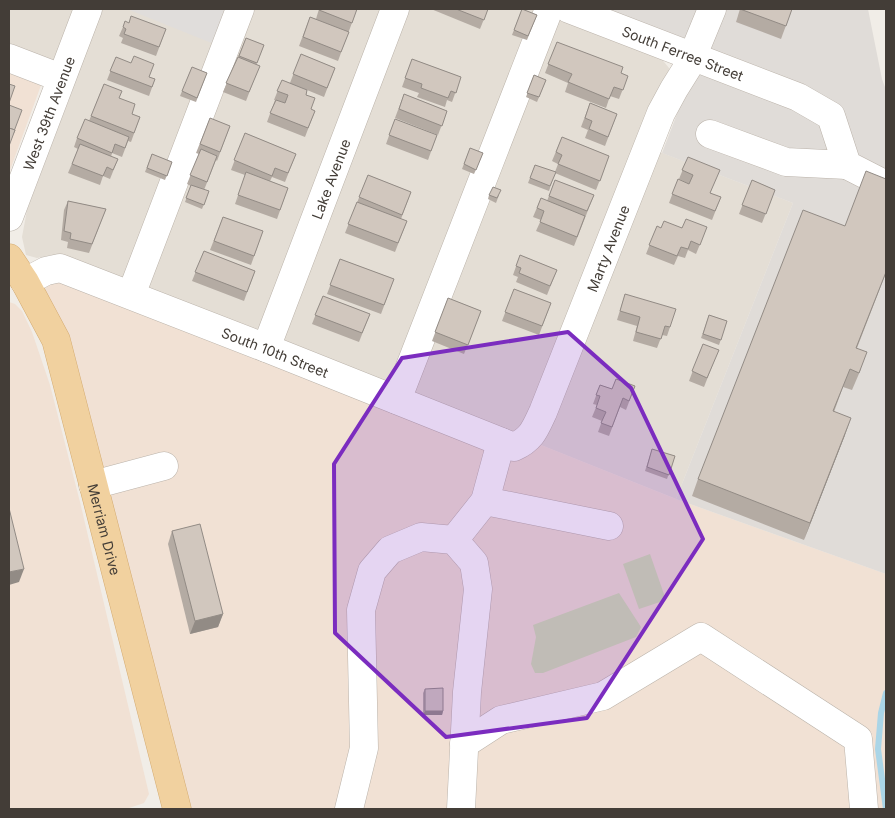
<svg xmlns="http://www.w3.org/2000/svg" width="895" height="818" viewBox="0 0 895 818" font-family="Inter,sans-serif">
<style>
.residential{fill:#e4ded5}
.commercial{fill:#f1e1d4}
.industrial{fill:#e0dcd8}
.green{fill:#d1e0b4}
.parking{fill:#e0dddb}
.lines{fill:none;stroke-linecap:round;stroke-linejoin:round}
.stream{stroke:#aad5e7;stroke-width:6}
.minor-casing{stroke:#bbb3aa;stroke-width:29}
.major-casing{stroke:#d4ab72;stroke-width:29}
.minor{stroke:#fff;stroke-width:28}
.major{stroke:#f1d19f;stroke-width:28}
.wall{fill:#b4aba3}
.shaded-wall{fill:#928b85}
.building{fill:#d1c7be;stroke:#928b85}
.marked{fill:#7b2cbf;fill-opacity:0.2;stroke:#7b2cbf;stroke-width:4;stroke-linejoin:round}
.labels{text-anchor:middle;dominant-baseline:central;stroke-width:4;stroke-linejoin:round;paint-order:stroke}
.street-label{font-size:14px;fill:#433d37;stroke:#fff}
</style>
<rect width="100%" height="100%" fill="#f1ede7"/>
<path class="residential" d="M9 9H534L660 57 669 68 668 81 639 144 793 203 676 499 70 257 51 255 37 258 26 255 22 237 27 210 73 89 9 63Z"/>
<g class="commercial">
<path d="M9 63 44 77 9 173Z"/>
<path d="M53 280 536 443 676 499 886 574V809H182L44 292 47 284Z"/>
<path d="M9 302 15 304 22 311 32 332 50 385 80 502 149 794 144 803 126 809H9Z"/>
</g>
<path class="industrial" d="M597 9H868L882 79 886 90V574L676 499 793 203 662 153 702 49Z"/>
<g class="green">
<path d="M650 554 666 600 639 609 623 564Z"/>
<path d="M619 593 641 627 636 637 543 673H535L531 664 536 637 533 625Z"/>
</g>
<path class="parking" d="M127 9H228L214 44Z"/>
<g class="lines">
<path class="stream" d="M886 809 878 749 881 713 886 693"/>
<defs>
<g id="minor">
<path id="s1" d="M569 9 798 97 831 116 847 165 886 185"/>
<path d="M9 58 61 78"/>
<path d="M710 134 786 162 847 165"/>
<path id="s2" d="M9 217 88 9"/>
<path id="s3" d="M25 282 46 271 60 268 266 348 514 447C532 439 535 429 543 412L661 113 674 89 689 65 712 9"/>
<path d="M131 295 240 9"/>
<path id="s4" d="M266 348 395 9"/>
<path d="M397 400 549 9"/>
<path d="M93 485 164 466"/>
<path d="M485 501 609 526"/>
<path d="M454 540 485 501 501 442"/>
<path d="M464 744 501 720 603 696 701 637 858 739 864 809"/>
<path d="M349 809 364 748 361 610 372 571 390 550 421 537 454 540 474 563 478 589 467 692 461 809"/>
</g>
<g id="major">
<path id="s5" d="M9 258 25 282 56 340 177 809"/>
</g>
</defs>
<use href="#minor" class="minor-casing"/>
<use href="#major" class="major-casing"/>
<use href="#minor" class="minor"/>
<use href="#major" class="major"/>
</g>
<g class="wall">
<path d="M319 9H357L338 61 299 46 310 17 316 19Z"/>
<path d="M431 9H488L480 29Z"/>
<path d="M522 9 537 15 527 40 512 35Z"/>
<path d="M740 9H792L781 39 736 22Z"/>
<path d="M129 23 166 29 156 56 121 43 123 38 119 36 123 27Z"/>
<path d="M246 38 264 45 256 65V75L246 101 223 92Z"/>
<path d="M557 42 621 73 628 76 619 99 610 96 606 108 565 92 568 83 545 73Z"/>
<path d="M301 54 335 68 324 97 307 90 306 95 311 109 315 111 305 137 267 122 275 100H274L282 80 290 83Z"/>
<path d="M116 57 149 77 155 79 149 96 107 80Z"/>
<path d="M412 59 461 77 452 102 447 100 445 107 417 97 419 93 402 87Z"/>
<path d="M192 67 207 73 196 102 180 96Z"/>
<path d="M534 75 546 80 537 102 526 97Z"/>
<path d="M104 84 119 98 132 114 140 117 131 142 128 141 122 157 112 153 111 157 118 159 110 179 103 176 100 185 68 173 78 149 74 147 77 138 89 121Z"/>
<path d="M404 94 447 111 438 135 395 118Z"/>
<path d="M590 103 617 114 605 146 585 138 588 130 581 127Z"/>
<path d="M210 118 230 126 217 161 216 160 204 190 209 191 202 209 185 202 191 186 187 184 199 154 196 153Z"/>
<path d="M395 119 437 135 428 160 386 144Z"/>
<path d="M245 133 296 154 285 182 272 177 270 181 288 188 277 219 235 204 245 175 231 170Z"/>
<path d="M562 137 609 156 596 190 555 173 549 191 528 183 535 165 555 172 558 164 552 161Z"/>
<path d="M470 148 483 153 474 174 462 169Z"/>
<path d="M152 154 172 162 165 180 145 172Z"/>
<path d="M688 157 716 179 710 193 721 197 712 220 669 203 678 179 689 184 679 179Z"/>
<path d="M368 175 411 192 401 219 407 221 395 252 345 233Z"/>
<path d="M886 179V273L857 348 861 369 852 390 843 387 834 412 845 435 804 540 692 496 698 479Z"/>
<path d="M555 180 594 195 574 246 536 231 541 220 533 217 541 198 547 201Z"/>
<path d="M752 180 775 190 762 223 739 214Z"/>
<path d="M489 195H499L496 203 488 199Z"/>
<path d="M68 201 106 209 89 253 67 248 68 242 61 240 64 210Z"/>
<path d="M223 217 263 231 251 265 210 250Z"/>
<path d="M657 226 661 228 707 227 696 254 688 250 685 258 678 256 674 265 646 254Z"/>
<path d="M204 251 255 271 244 301 192 281Z"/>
<path d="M520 255 557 270 547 295 516 282 518 277 513 275Z"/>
<path d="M340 259 394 279 381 314 327 294Z"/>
<path d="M514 289 551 303 539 335 502 321Z"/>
<path d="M625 294 670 327 667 336 662 335 657 348 633 341 637 326 617 320Z"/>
<path d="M323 296 370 314 359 342 312 324Z"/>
<path d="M448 298 481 311 464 354 432 341Z"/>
<path d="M709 315 727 321 719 345 701 338Z"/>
<path d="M703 344 715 359 704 387 689 381Z"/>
<path d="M600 385 612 389 635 386 626 410 620 407 609 436 598 432 602 421 592 417 597 405 593 404Z"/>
<path d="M652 449 675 456 667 479 645 471Z"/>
<path d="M172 531 223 614 218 627 190 634 168 544Z"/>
<path d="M425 689 443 711 442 715H423V693Z"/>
</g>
<g class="shaded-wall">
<path d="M851 418 845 435 804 540 810 523Z"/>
<path d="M24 569 19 582 9 585V572Z"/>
<path d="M223 614 218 627 190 634 195 621Z"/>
<path d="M425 711H443L442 715H423Z"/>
</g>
<g class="building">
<path d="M319 9H357L352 23 319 10Z"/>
<path d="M456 9H488L484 20Z"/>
<path d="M522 9 537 15 528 36 514 30Z"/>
<path d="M740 9H792L786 26Z"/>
<path d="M131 16 166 29 159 47 124 34 126 29 123 27 125 21 129 23Z"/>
<path d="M310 17 349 32 341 52 303 37Z"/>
<path d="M246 38 264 45 257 63 239 56Z"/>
<path d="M557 42 623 67 621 73 628 76 623 90 614 87 609 99 568 82 572 74 548 64Z"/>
<path d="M301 54 335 68 327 88 293 74Z"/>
<path d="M134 56 154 64 149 77 155 79 152 87 110 71 116 57 131 63Z"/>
<path d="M238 57 260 66 249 92 226 83Z"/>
<path d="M412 59 461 77 456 93 451 91 448 98 421 88 422 84 405 78Z"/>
<path d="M192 67 207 73 197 98 182 91Z"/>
<path d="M534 75 546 80 539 97 527 93Z"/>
<path d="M282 80 307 90 306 95 315 98 311 109 315 111 308 128 270 113 276 100 285 103 288 95 277 91Z"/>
<path d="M9 84 15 86 9 103Z"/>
<path d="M104 84 122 91 119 98 135 104 132 114 140 117 134 133 91 116Z"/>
<path d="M404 94 447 111 442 126 399 109Z"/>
<path d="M590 103 617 114 608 137 589 129 592 121 585 118Z"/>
<path d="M9 105 22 110 13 134 15 130 9 128Z"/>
<path d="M210 118 230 126 220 152 200 144Z"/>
<path d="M85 119 129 137 125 148 115 144 112 153 77 138Z"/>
<path d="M395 119 437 135 431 151 389 135Z"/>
<path d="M9 128 15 130 9 146Z"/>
<path d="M245 133 296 154 288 173 275 168 272 176 234 160Z"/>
<path d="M562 137 609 156 600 181 558 164 562 155 556 152Z"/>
<path d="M80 144 118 159 113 170 107 167 103 176 72 164Z"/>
<path d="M470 148 483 153 476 170 464 164Z"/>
<path d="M201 149 217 156 207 182 190 175Z"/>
<path d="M152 154 172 162 167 176 147 168Z"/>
<path d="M688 157 720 170 710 193 721 197 715 211 672 194 678 179 689 184 693 175 682 170Z"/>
<path d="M535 165 556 172 550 186 530 178Z"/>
<path d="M866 171 886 179V272L856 348 867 352 859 373 850 369 833 411 851 418 810 523 698 479 803 210 845 226Z"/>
<path d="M246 172 288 188 280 210 238 195Z"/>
<path d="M368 175 411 192 402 215 359 197Z"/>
<path d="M555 180 594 195 587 211 549 196Z"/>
<path d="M752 180 775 190 766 214 742 205Z"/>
<path d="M191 185 209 191 204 205 186 198Z"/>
<path d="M493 187 501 190 497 198 489 195Z"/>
<path d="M541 198 585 216 577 237 540 222 544 211 537 208Z"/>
<path d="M68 201 106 209 92 244 70 239 71 233 64 231Z"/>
<path d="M357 202 407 221 398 243 348 224Z"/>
<path d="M223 217 263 231 254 256 214 241Z"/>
<path d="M686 219 707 227 700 245 691 241 688 249 681 247 677 256 649 245 657 226 661 228 664 221 682 228Z"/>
<path d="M204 251 255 271 247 292 195 272Z"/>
<path d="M520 255 557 270 550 286 519 273 521 268 516 266Z"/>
<path d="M340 259 394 279 384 305 330 285Z"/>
<path d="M514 289 551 303 542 326 505 312Z"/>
<path d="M625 294 676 309 670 327 665 326 661 339 636 332 640 317 620 311Z"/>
<path d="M323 296 370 314 362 333 315 315Z"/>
<path d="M448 298 481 311 468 345 435 332Z"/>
<path d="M709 315 727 321 721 340 703 334Z"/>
<path d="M703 344 719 350 707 378 692 371Z"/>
<path d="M616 379 635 386 629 401 623 398 612 427 601 423 606 412 596 408 600 396 596 395 600 385 612 389Z"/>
<path d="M652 449 675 456 669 475 647 467Z"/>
<path d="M9 508 24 569 9 572Z"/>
<path d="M200 524 223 614 195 621 172 531Z"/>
<path d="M443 688V711H425V689Z"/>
</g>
<path class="marked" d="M568 332 631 388 703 539 587 718 446 737 335 633 334 464 402 358Z"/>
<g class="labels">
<g class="street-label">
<text stroke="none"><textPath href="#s1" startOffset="122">South Ferree Street</textPath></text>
<text stroke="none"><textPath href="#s2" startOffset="111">West 39th Avenue</textPath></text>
<text stroke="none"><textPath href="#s4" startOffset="181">Lake Avenue</textPath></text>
<text stroke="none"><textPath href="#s3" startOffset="749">Marty Avenue</textPath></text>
<text stroke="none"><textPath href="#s3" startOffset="269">South 10th Street</textPath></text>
<text stroke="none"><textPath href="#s5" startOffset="290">Merriam Drive</textPath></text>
</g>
</g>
<rect width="895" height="818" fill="none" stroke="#433d37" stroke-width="20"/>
</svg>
